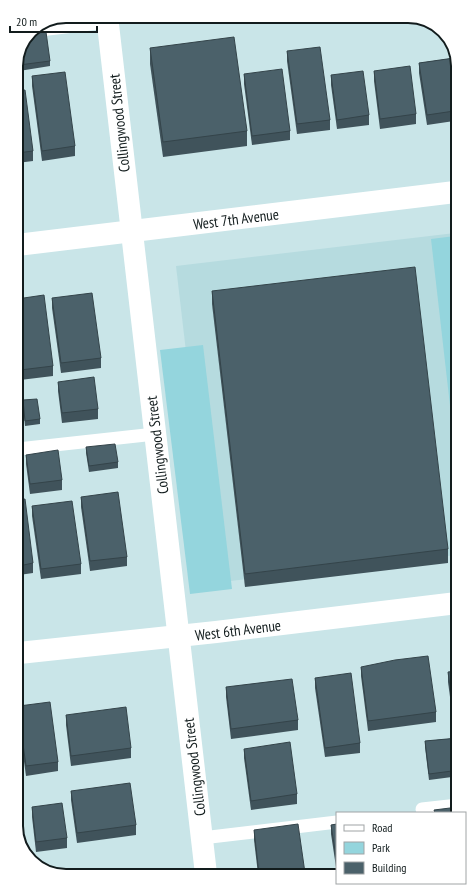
<svg xmlns="http://www.w3.org/2000/svg" width="474" height="892" viewBox="0 0 474 892" font-family="'PT Sans Narrow',sans-serif">
<style>
.built{fill:#b6dbdf}
.green{fill:#94d5dd}
.lines{fill:none;stroke-linecap:round;stroke-linejoin:round}
.service{stroke:#fff;stroke-width:13}
.minor{stroke:#fff;stroke-width:22}
.wall{fill:#40535b}
.building{fill:#4b616a;stroke:#34444a}
.labels{text-anchor:middle;dominant-baseline:central;stroke-width:4;stroke-linejoin:round;paint-order:stroke}
.street-label{font-size:15px;fill:#121c1d;stroke:#fff}
.rim{fill:none;stroke:#121c1d;stroke-width:2}
</style>
<rect width="100%" height="100%" fill="#c9e5e8"/>
<path class="built" d="M455 233 457 555 213 583 176 266Z"/>
<g class="green">
<path d="M455 236 456 458 431 239Z"/>
<path d="M203 345 232 589 190 594 160 350Z"/>
</g>
<g class="lines">
<g class="service">
<path d="M31 31 108 22"/>
<path d="M18 449 155 434"/>
<path d="M422 809 458 805"/>
<path d="M202 838 337 822"/>
</g>
<g class="minor">
<path d="M107 16 206 874"/>
<path d="M17 245 455 192"/>
<path d="M19 653 216 632 457 603"/>
</g>
</g>
<g class="wall">
<path d="M29 34 50 61V66L19 71 18 59Z"/>
<path d="M150 48 247 131V146L163 157 150 64Z"/>
<path d="M287 51 330 120V130L297 134 287 61Z"/>
<path d="M454 58V121L427 125 419 73V63Z"/>
<path d="M374 71 416 114V124L380 129 374 81Z"/>
<path d="M244 74 290 131V140L252 145 244 84Z"/>
<path d="M331 75 369 115V125L337 129 331 85Z"/>
<path d="M32 76 75 146V156L42 161 32 86Z"/>
<path d="M16 91 33 151V161L17 163Z"/>
<path d="M212 291 448 549V563L245 587 212 304Z"/>
<path d="M52 298 101 358V368L61 373 52 308Z"/>
<path d="M17 299 53 366V376L20 380 18 360Z"/>
<path d="M58 382 98 409V419L62 423 58 391Z"/>
<path d="M23 400 40 419V424L25 426 23 406Z"/>
<path d="M86 447 118 462V468L89 472 86 453Z"/>
<path d="M26 455 62 480V490L30 494 26 464Z"/>
<path d="M81 497 127 557V566L90 571 81 507Z"/>
<path d="M18 500 33 563V573L19 575Z"/>
<path d="M32 506 81 564V574L41 579 32 516Z"/>
<path d="M361 667 436 712V722L368 731 361 676Z"/>
<path d="M457 671V719H453L448 682V672Z"/>
<path d="M315 678 360 743V753L325 757 315 688Z"/>
<path d="M226 687 298 720V730L231 739 226 697Z"/>
<path d="M19 706 58 762V771L26 776 19 725Z"/>
<path d="M66 715 131 748V758L71 766 66 725Z"/>
<path d="M458 738V767L452 768V777L429 780 425 747V741Z"/>
<path d="M244 749 297 794V804L251 810 244 758Z"/>
<path d="M71 791 136 825V835L77 843 71 800Z"/>
<path d="M32 807 67 838V848L36 852 32 817Z"/>
<path d="M337 824V866L336 867 331 834V825Z"/>
<path d="M254 830 305 873 258 874 254 840Z"/>
</g>
<g class="building">
<path d="M46 32 50 61 19 65 18 58 29 34Z"/>
<path d="M234 37 247 131 163 142 150 48Z"/>
<path d="M320 47 330 120 297 124 287 51Z"/>
<path d="M454 58V111L427 115 419 63Z"/>
<path d="M410 66 416 114 380 119 374 71Z"/>
<path d="M282 69 290 131 252 136 244 74Z"/>
<path d="M363 71 369 115 337 120 331 75Z"/>
<path d="M65 72 75 146 42 151 32 76Z"/>
<path d="M25 90 33 151 17 153 16 91Z"/>
<path d="M415 267 448 549 245 574 212 291Z"/>
<path d="M92 293 101 358 61 363 52 298Z"/>
<path d="M44 295 53 366 20 370 17 350V299Z"/>
<path d="M94 377 98 409 62 413 58 382Z"/>
<path d="M37 399 40 419 25 421 23 400Z"/>
<path d="M115 444 118 462 89 466 86 447Z"/>
<path d="M58 450 62 480 30 484 26 455Z"/>
<path d="M118 492 127 557 90 561 81 497Z"/>
<path d="M25 499 33 563 19 566 18 500Z"/>
<path d="M72 501 81 564 41 569 32 506Z"/>
<path d="M428 656 436 712 368 721 361 667 395 660Z"/>
<path d="M457 671V709H453L448 672Z"/>
<path d="M351 673 360 743 325 748 315 678Z"/>
<path d="M292 679 298 720 231 729 226 687Z"/>
<path d="M50 702 58 762 26 766 19 715V706Z"/>
<path d="M126 707 131 748 71 756 66 715Z"/>
<path d="M458 738V762L451 763 452 771 429 774 425 741Z"/>
<path d="M290 742 297 794 251 801 244 749Z"/>
<path d="M130 783 136 825 77 833 71 791Z"/>
<path d="M62 803 67 838 36 842 32 807Z"/>
<path d="M458 807V813H435L434 810Z"/>
<path d="M298 824 305 873 259 874 254 830Z"/>
<path d="M337 824V857H336L331 825Z"/>
</g>
<g class="labels">
<g class="street-label">
<text transform="translate(119 123) rotate(-96)">Collingwood Street</text>
<text transform="translate(236 219) rotate(-7)">West 7th Avenue</text>
<text transform="translate(157 445) rotate(-97)">Collingwood Street</text>
<text transform="translate(238 630) rotate(-7)">West 6th Avenue</text>
<text transform="translate(194 767) rotate(-97)">Collingwood Street</text>
</g>
</g>
<path d="M0 0H474V892H0ZM66 23H408A43 43 0 0 1 451 66V826A43 43 0 0 1 408 869H66A43 43 0 0 1 23 826V66A43 43 0 0 1 66 23Z" fill="#fff" fill-rule="evenodd"/>
<path class="rim" d="M66 23H408A43 43 0 0 1 451 66V826A43 43 0 0 1 408 869H66A43 43 0 0 1 23 826V66A43 43 0 0 1 66 23Z"/>
<rect x="336" y="812" width="130" height="72" fill="#ffffff" stroke="#a0a4a5"/>
<rect x="344" y="825" width="20" height="6" fill="#ffffff" stroke="#a0a4a5"/>
<text x="372" y="832" font-size="12" fill="#121c1d">Road</text>
<rect x="344" y="842" width="20" height="12" fill="#94d5dd" stroke="#a0a4a5"/>
<text x="372" y="852" font-size="12" fill="#121c1d">Park</text>
<rect x="344" y="862" width="20" height="12" fill="#4b616a" stroke="#a0a4a5"/>
<text x="372" y="872" font-size="12" fill="#121c1d">Building</text>
<path d="M10 26v6h87v-6" fill="none" stroke="#121c1d" stroke-width="2"/>
<text x="16" y="26" font-size="12" fill="#121c1d" stroke="#ffffff" stroke-width="3" paint-order="stroke">20 m</text>
</svg>
